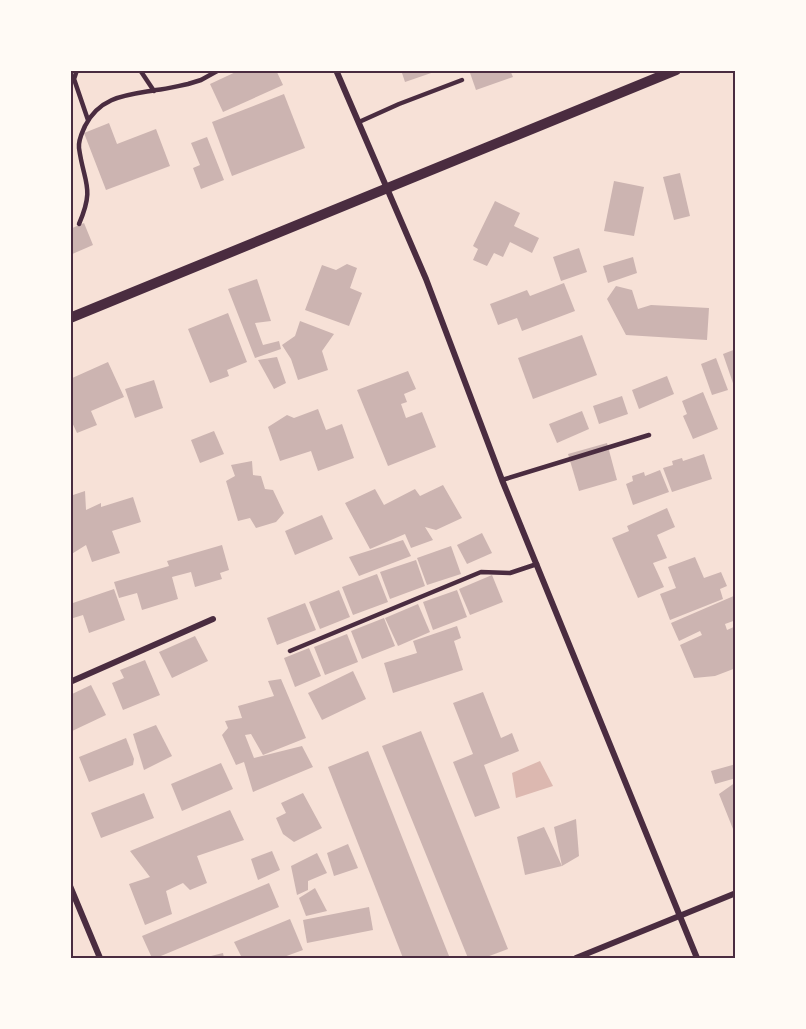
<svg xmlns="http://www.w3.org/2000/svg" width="806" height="1029" viewBox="0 0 806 1029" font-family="Montserrat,sans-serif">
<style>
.water{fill:#dcb8b0}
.building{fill:#ccb4b1}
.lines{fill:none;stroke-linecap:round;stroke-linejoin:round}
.service{stroke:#4a2c40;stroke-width:4.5}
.minor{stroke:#4a2c40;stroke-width:6}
.tertiary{stroke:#4a2c40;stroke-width:10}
.neatline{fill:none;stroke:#4a2c40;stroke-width:2}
</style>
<rect width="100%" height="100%" fill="#f7e1d7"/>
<path class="water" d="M540 761 553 786 516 798 512 773Z"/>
<g class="building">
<path d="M240 70H276L283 85 223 112 210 84Z"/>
<path d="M401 70H437V71L405 82Z"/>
<path d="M469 70H510L513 77 476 90Z"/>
<path d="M284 94 305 148 232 176 212 122Z"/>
<path d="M109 123 117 144 156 129 170 166 106 190 84 133Z"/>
<path d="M207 137 224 180 201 189 193 168 200 165 191 143Z"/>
<path d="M680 173 690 216 674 220 663 177Z"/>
<path d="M614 181 644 187 634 236 604 231Z"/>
<path d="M495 201 520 213 514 226 539 238 532 253 510 242 503 257 494 253 487 266 473 260 478 249 473 246Z"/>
<path d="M84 223 93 245 70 255V229Z"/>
<path d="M579 248 587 272 561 281 553 257Z"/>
<path d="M633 257 637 273 608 283 603 266Z"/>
<path d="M347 264 357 268 350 288 362 293 349 326 305 310 322 265 336 270Z"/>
<path d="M257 279 271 321 255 323 263 345 279 341 281 349 255 358 228 289Z"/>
<path d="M564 283 575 311 522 331 517 318 498 325 490 304 527 290 530 296Z"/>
<path d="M616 286 632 290 638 309 651 305 709 308 707 340 626 335 607 299Z"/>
<path d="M228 313 247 362 227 370 229 376 210 383 188 329Z"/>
<path d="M300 321 334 334 322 351 328 370 298 380 291 359 282 345 295 336Z"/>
<path d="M582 335 597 375 533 399 518 358Z"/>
<path d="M736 349V389H735L723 354Z"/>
<path d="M277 357 286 383 274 389 258 360Z"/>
<path d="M716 358 728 390 712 395 701 364Z"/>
<path d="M108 362 124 397 91 411 97 425 77 433 70 418V379Z"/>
<path d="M408 371 416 389 404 394 407 402 401 404 406 418 422 412 436 447 388 466 357 390Z"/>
<path d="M667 376 674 394 639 409 632 390Z"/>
<path d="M154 380 163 408 135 418 125 389Z"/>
<path d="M703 392 718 429 693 439 683 416 687 414 682 401Z"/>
<path d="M622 396 628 414 599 424 593 406Z"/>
<path d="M318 409 326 430 342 424 354 458 318 471 311 451 280 461 268 427 287 415 294 418Z"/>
<path d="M582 411 589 429 557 443 549 424Z"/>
<path d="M214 431 224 454 200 463 191 440Z"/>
<path d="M607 443 617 480 579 491 568 454Z"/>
<path d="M704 454 712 479 672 492 663 468 673 465 672 461 682 458 683 461Z"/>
<path d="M252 461 253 475 261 476 265 489 273 490 284 513 276 522 256 528 250 518 238 521 226 481 235 476 231 465Z"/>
<path d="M660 470 669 492 633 505 626 484 633 481 632 476 644 472 645 476Z"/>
<path d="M443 485 462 518 436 530 425 527 433 540 411 548 405 534 370 549 345 503 375 489 384 505 415 489 420 496Z"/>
<path d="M85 491 86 510 101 503V507L133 497 141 522 112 531 120 553 92 562 86 545 70 555V496Z"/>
<path d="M667 508 675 527 657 535 667 558 653 563 664 587 638 598 612 538 629 531 627 526Z"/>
<path d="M322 515 333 539 295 555 285 531Z"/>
<path d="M482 533 492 553 467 564 457 545Z"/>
<path d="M403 540 411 556 359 576 349 557Z"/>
<path d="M222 545 229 570 220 573 222 579 195 587 191 572 172 577 178 599 142 610 137 593 119 598 114 582 169 566 167 561Z"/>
<path d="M451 546 461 574 427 585 417 558Z"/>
<path d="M695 557 704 578 721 572 727 586 720 589 723 599 670 620 660 594 676 588 668 567Z"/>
<path d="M416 560 425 586 390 599 380 572Z"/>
<path d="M377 574 388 602 353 615 342 587Z"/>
<path d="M492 575 503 602 470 615 459 589Z"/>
<path d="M114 589 125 620 89 633 83 615 70 619V604Z"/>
<path d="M339 590 350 617 320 629 309 602Z"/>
<path d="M457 590 467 617 433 630 423 602Z"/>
<path d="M736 595V620L725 624 727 630 736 626V668L715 676 694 678 680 645 702 635 700 631 679 641 671 623Z"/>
<path d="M305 603 316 630 277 645 267 618Z"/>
<path d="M418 604 430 632 398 646 385 618Z"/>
<path d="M384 618 395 646 362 659 351 631Z"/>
<path d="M457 626 461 638 454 641 463 670 393 693 384 663 417 653 413 641Z"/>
<path d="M347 634 358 662 325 675 314 647Z"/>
<path d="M195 636 208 661 172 678 159 652Z"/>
<path d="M309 648 321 676 295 687 284 658Z"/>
<path d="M145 660 160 695 123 710 112 683 124 678 120 670Z"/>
<path d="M353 671 366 699 322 720 308 693Z"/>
<path d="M281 679 306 738 263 755 251 734 245 735 254 758 302 746 313 767 253 792 244 762 236 765 222 735 228 728 225 721 242 718 238 706 274 696 268 681Z"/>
<path d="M91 685 106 715 70 732V695Z"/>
<path d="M483 692 501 738 512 733 519 751 484 765 500 808 475 817 453 762 473 754 453 703Z"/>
<path d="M156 725 172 756 144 770 133 734Z"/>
<path d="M421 731 508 949 484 958H468L382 746Z"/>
<path d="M126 738 134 759 133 765 89 782 79 757Z"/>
<path d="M368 751 449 956 443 958H403L328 767Z"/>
<path d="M221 763 233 789 182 811 171 784Z"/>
<path d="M736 764V778L715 784 711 771Z"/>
<path d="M736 782V834H735L719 794Z"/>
<path d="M144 793 154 818 101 838 91 813Z"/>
<path d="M303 793 322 828 294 842 283 834 276 818 286 813 281 803Z"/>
<path d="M230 810 244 840 197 856 207 883 190 890 183 883 166 891 172 914 145 925 129 884 150 877 130 851Z"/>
<path d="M576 819 579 856 562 866 554 827Z"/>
<path d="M544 827 562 866 525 875 517 837Z"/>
<path d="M348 844 358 868 334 876 327 853Z"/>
<path d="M272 851 280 870 258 880 251 859Z"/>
<path d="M317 853 327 873 308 881V890L297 895 291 866Z"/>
<path d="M269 883 279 907 156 958H152L142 936Z"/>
<path d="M315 888 327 911 306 916 299 898Z"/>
<path d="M369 907 373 930 307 943 303 920Z"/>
<path d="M290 919 303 950 281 958H242L234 942Z"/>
<path d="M223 953 224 958H203Z"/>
</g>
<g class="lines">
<g class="service">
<path d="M77 70 74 79 88 120"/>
<path d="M140 70 154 91"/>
<path d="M359 122 399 104 462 80"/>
<path d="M79 224C95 187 84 184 79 148 78 140 82 133 85 126 100 96 127 95 156 90 167 89 178 86 188 84L201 80 219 70"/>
<path d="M502 480 649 435"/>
<path d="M290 651 481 572 510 573 537 564"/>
</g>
<g class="minor">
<path d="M336 70 426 279 502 480 697 958"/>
<path d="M70 682 213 619"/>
<path d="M70 886 100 958"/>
<path d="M576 958 736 893"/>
</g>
<path class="tertiary" d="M70 318 676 70"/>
</g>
<rect width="806" height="1029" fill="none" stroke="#fffaf5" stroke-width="144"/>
<rect x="72" y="72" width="662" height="885" class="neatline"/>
</svg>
